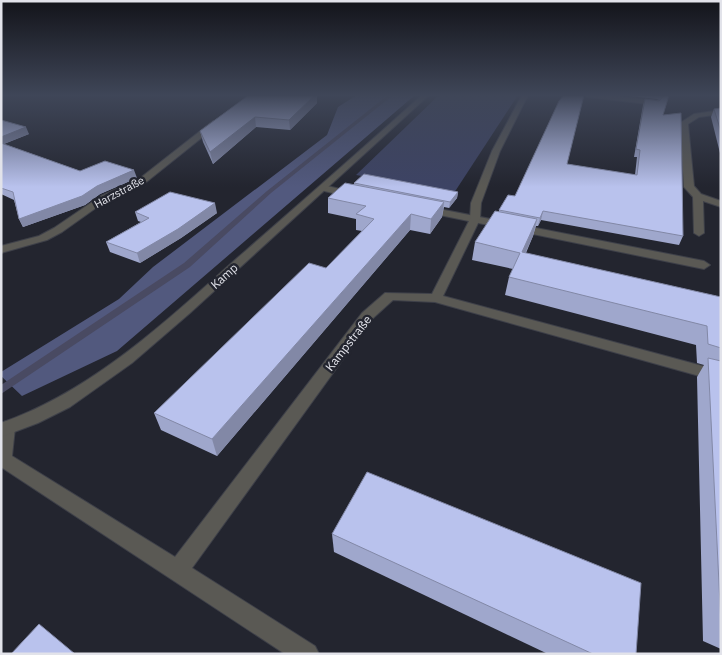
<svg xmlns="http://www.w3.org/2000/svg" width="722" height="655" viewBox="0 0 722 655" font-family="'IBM Plex Sans',sans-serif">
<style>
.green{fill:#3d4364}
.forest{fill:#52597e}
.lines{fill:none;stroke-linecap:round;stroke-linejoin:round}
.stream{fill:#494a62;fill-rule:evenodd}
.service-casing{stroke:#3e4049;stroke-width:2}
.minor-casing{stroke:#3e4049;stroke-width:2}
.tertiary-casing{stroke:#3e4049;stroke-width:2}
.service{fill:#5a5954;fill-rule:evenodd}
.minor{fill:#5a5954;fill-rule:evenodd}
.tertiary{fill:#5a5954;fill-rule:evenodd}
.wall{fill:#9fa7cc}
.shaded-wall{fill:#8288a6}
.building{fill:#b9c2ed;stroke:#8288a6}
.labels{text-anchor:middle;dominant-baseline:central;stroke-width:5;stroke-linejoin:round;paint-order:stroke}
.far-street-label{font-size:11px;fill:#e2e3ea;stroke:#23252f}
.street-label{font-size:12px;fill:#e2e3ea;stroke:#23252f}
</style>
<rect width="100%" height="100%" fill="#23252f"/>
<path class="green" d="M439 95H518L454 193 356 175Z"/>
<path class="forest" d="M357 95H415L117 351 22 396 1 376V372L119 299 153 267 327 135 338 107Z"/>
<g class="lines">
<path class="stream" d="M388 95H393L271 193 190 267 1 394V385L184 263 267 191Z"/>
<defs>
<g id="service">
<path d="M323 185 357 193 359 195 354 198 320 190 318 188Z"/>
<path d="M424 206 704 261 710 265 704 269 420 211V207Z"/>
</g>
<g id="minor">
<path d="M522 95H528L500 151 481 203 480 219 443 296 721 371V382L435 302 393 300 372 319 192 568 315 646 319 654H285L1 467V423L7 421 13 423 15 428 12 456 175 557 362 313 385 293 432 294 470 219 471 203 492 151Z"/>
<path d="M585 95H605L657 101 660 103 657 105 588 97Z"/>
<path d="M721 110V114L699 117 688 124 694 186 701 194 721 201V207L703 201 704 233 699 236 694 233 693 197 684 187 680 123 694 114Z"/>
<path d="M213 121 220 123 145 183 107 200 62 232 47 240 1 253V246L39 236 54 228 101 196 139 179Z"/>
</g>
<path id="tertiary" d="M422 95H429L190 313 132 363 70 407 38 423 1 437V423C92 391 164 323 235 260 298 205 360 151 422 95Z"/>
</defs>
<use href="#service" class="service-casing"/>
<use href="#minor" class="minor-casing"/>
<use href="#tertiary" class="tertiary-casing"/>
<use href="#service" class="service"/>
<use href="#minor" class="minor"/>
<use href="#tertiary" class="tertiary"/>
</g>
<g class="wall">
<path d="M249 95H317V103L290 130 256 127 213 164 203 142 200 131Z"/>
<path d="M620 95H669L663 115 683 236 679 245 541 220 538 226H536L533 236 526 253 721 297V649L703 641 697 377 704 365 697 363 696 345 505 295 509 277 513 269 472 260 475 242 499 212V210L515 196 567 164 635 175 637 157H634L643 105 645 99 659 100 657 99Z"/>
<path d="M721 108V157L711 117 714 109Z"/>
<path d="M1 120 29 134 4 144 80 171 137 178 100 194 85 205 23 227 19 219 14 200 1 194Z"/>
<path d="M354 183 458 192 457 198 449 208 444 207 442 217 430 234 410 230 217 456 161 430 154 413 326 268 362 231 356 230V219L328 213V198L354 184Z"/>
<path d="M135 212 217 213 181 238 140 263 110 252 106 242 141 222 138 221Z"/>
<path d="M332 534 636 654H548L334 552Z"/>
</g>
<g class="shaded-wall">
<path d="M315 95H317V103L290 130 289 120Z"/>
<path d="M255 117 256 127 213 164 210 152Z"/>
<path d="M26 127 29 134 1 145V137Z"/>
<path d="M134 170 137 178 100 194 85 205 23 227 19 219Z"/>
<path d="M458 192 457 198 449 208 450 202Z"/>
<path d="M444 202 442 217 430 234 431 219Z"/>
<path d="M215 203 217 213 181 238 140 263 137 253Z"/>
<path d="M543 211 541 220 538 226 540 218Z"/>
<path d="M411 214 410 230 217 456 212 439Z"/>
<path d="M537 219 533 236 518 269 522 252Z"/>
</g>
<g class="building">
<path d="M249 95H315L289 120 255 117 210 152 200 131Z"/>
<path d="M564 95H584L567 164 637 175 640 150 636 149 645 99 659 101 664 96 662 95H669L663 115 681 113 683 236 543 211 540 218 499 210 508 195 515 196 559 101Z"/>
<path d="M721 108V132L714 109Z"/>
<path d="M1 120 26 127 1 137Z"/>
<path d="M1 143 80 171 105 161 134 170 97 186 82 196 19 219 13 192 1 188Z"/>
<path d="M364 174 458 192 450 202 354 183Z"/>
<path d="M345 183 444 202 431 219 411 214 212 439 154 413 309 263 326 268 374 219 356 214 366 206 328 198Z"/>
<path d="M170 192 215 203 178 229 137 253 106 242 149 218 135 212Z"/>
<path d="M495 211 537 219 522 252 721 297V348L708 344 707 326 509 277 520 253 475 242Z"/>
<path d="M708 358 721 361V625Z"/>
<path d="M367 472 641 583 636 654H593L332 534Z"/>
<path d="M39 624 75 654H11Z"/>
</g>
<linearGradient id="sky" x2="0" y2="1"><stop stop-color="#13141a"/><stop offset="0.51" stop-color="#3f4658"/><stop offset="1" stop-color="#3f4658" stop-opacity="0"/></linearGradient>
<rect width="722" height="187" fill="url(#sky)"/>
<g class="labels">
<g class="far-street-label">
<text transform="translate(119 192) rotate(-28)">Harzstraße</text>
</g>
<g class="street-label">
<text transform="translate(224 276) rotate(-42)">Kamp</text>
<text transform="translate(348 343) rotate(-52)">Kampstraße</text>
</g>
</g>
<rect width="722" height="655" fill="none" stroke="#e2e3ea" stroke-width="5"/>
</svg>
